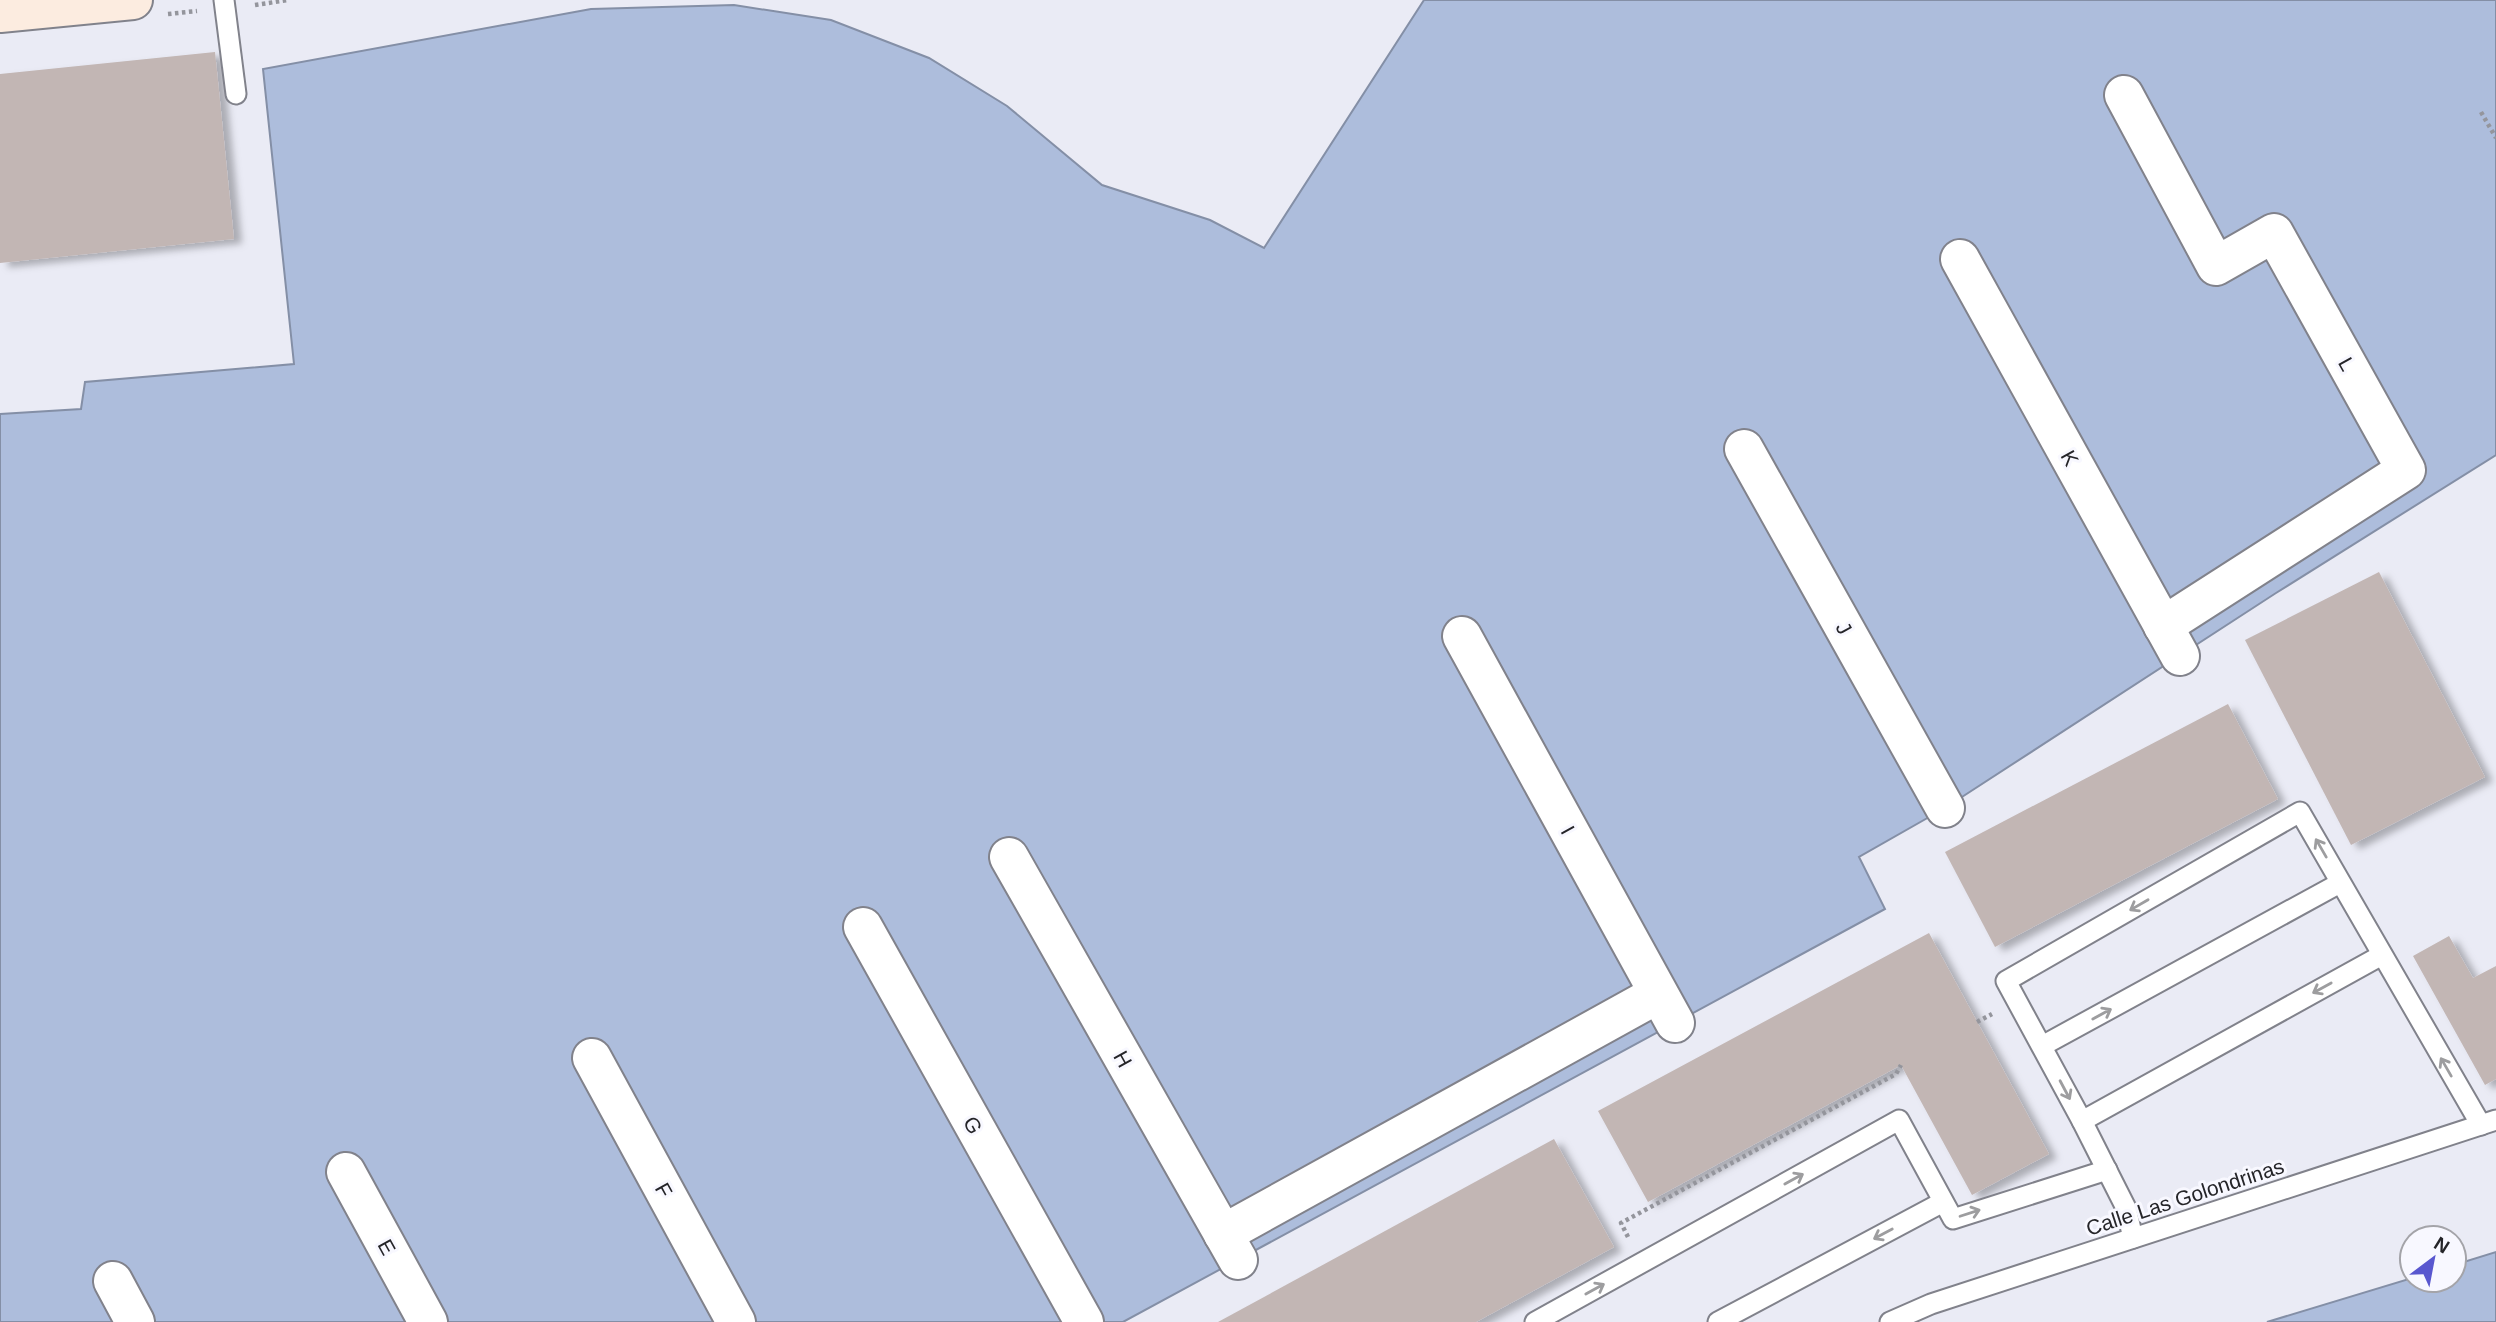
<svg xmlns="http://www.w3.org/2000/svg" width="2496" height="1322" viewBox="0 0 2496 1322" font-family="Arial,sans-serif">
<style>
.water{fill:#adbddc;stroke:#848fa6;stroke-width:2}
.building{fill:#c2b6b4;filter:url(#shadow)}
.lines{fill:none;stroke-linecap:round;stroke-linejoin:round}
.lane-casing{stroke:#81828b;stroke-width:23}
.street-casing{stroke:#81828b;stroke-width:42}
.secondary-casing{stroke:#81828b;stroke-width:42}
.path{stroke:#94959c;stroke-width:4.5;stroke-dasharray:3.5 3.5;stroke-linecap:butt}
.lane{stroke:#fff;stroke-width:19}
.street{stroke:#fff;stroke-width:38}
.secondary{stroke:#fcece0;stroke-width:38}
.oneway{stroke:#9d9d9f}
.labels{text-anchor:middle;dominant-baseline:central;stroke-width:6;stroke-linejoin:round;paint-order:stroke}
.street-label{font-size:21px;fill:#252529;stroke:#f8f8ff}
</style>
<defs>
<filter id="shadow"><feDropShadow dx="8" dy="4.5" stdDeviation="3.5" flood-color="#0004"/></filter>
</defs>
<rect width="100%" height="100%" fill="#eaebf5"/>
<g class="water">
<path d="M1424 0H2496V455L2276 593 1945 808 1859 857 1885 909 1123 1322H0V414L81 409 85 382 294 364 263 69 591 9 734 5 831 20 929 58 1007 106 1102 185 1210 220 1264 248Z"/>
<path d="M2496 1252V1322H2267L2412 1278V1280H2454V1265Z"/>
</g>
<g class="building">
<path d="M215 52 234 239 0 263V74Z"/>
<path d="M2379 572 2485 777 2351 845 2245 640Z"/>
<path d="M2228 704 2278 799 1995 947 1945 852Z"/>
<path d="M1929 933 2049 1154 1972 1195 1901 1065 1648 1202 1598 1111Z"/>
<path d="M2449 936 2473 978 2496 966V1079L2485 1085 2413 956Z"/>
<path d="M1554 1139 1614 1247 1476 1322H1218Z"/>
</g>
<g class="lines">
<defs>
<g id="lane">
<path d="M224 0 236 94"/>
<path d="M2042 1046 2340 883"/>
<path d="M2082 1121 2382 955"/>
<path d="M2133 1238 2126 1208 2082 1121 2006 981 2300 812 2481 1125"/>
<path d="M1535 1322 1899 1120 1953 1219 2107 1170"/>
<path d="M1718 1322 1943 1202"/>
<path d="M1890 1322 1931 1304 2496 1120"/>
</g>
<g id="street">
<path d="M2124 95 2216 266 2274 233 2406 470 2163 626"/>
<path d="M1960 259 2180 656"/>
<path d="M1744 449 1945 808"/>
<path d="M1462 636 1675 1023"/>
<path d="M1009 857 1238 1260"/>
<path d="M863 927 1084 1322"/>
<path d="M592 1058 736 1322"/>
<path d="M346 1172 428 1322"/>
<path d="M1223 1234 1658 994"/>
<path d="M113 1281 135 1322"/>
</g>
<path id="secondary" d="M0 13 133 0"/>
</defs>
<use href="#lane" class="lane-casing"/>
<use href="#street" class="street-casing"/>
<use href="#secondary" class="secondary-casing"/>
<g class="path">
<path d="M255 5 288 0"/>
<path d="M168 14 197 11"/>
<path d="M2481 112 2496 138"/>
<path d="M1977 1022 1992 1014"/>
<path d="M1628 1237 1621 1223 1896 1074 1901 1065"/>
</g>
<use href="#lane" class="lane"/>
<use href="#street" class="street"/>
<use href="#secondary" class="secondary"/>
</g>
<defs><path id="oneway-shaft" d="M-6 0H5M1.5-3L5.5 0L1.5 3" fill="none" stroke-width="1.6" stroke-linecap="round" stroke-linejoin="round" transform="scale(1.75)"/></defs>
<g class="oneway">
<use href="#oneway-shaft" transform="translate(2321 848) rotate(-120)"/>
<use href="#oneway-shaft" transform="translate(2139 905) rotate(150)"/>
<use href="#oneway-shaft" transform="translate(2322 988) rotate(151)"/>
<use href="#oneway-shaft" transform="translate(2102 1014) rotate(-29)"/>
<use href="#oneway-shaft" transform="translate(2446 1067) rotate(-120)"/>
<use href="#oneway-shaft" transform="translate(2065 1090) rotate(62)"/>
<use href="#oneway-shaft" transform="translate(1794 1179) rotate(-29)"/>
<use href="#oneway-shaft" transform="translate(1970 1213) rotate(-18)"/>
<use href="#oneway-shaft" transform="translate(1883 1234) rotate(152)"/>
<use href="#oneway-shaft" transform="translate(1595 1289) rotate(-29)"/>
</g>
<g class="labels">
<g class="street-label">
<text transform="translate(2347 364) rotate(61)">L</text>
<text transform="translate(2070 458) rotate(61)">K</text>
<text transform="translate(1844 628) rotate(61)">J</text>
<text transform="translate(1568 830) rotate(61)">I</text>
<text transform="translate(1123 1059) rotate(61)">H</text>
<text transform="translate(973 1125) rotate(61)">G</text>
<text transform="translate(664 1190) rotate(61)">F</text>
<text transform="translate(2185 1197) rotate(-18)">Calle Las Golondrinas</text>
<text transform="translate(387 1247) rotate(61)">E</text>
</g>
</g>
<g transform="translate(2433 1259) rotate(32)"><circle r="33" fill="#f8f8ff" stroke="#a4a4a9" stroke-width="2"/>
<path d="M0-5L12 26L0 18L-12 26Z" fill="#5957cf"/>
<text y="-10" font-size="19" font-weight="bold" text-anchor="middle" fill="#252529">N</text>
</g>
</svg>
